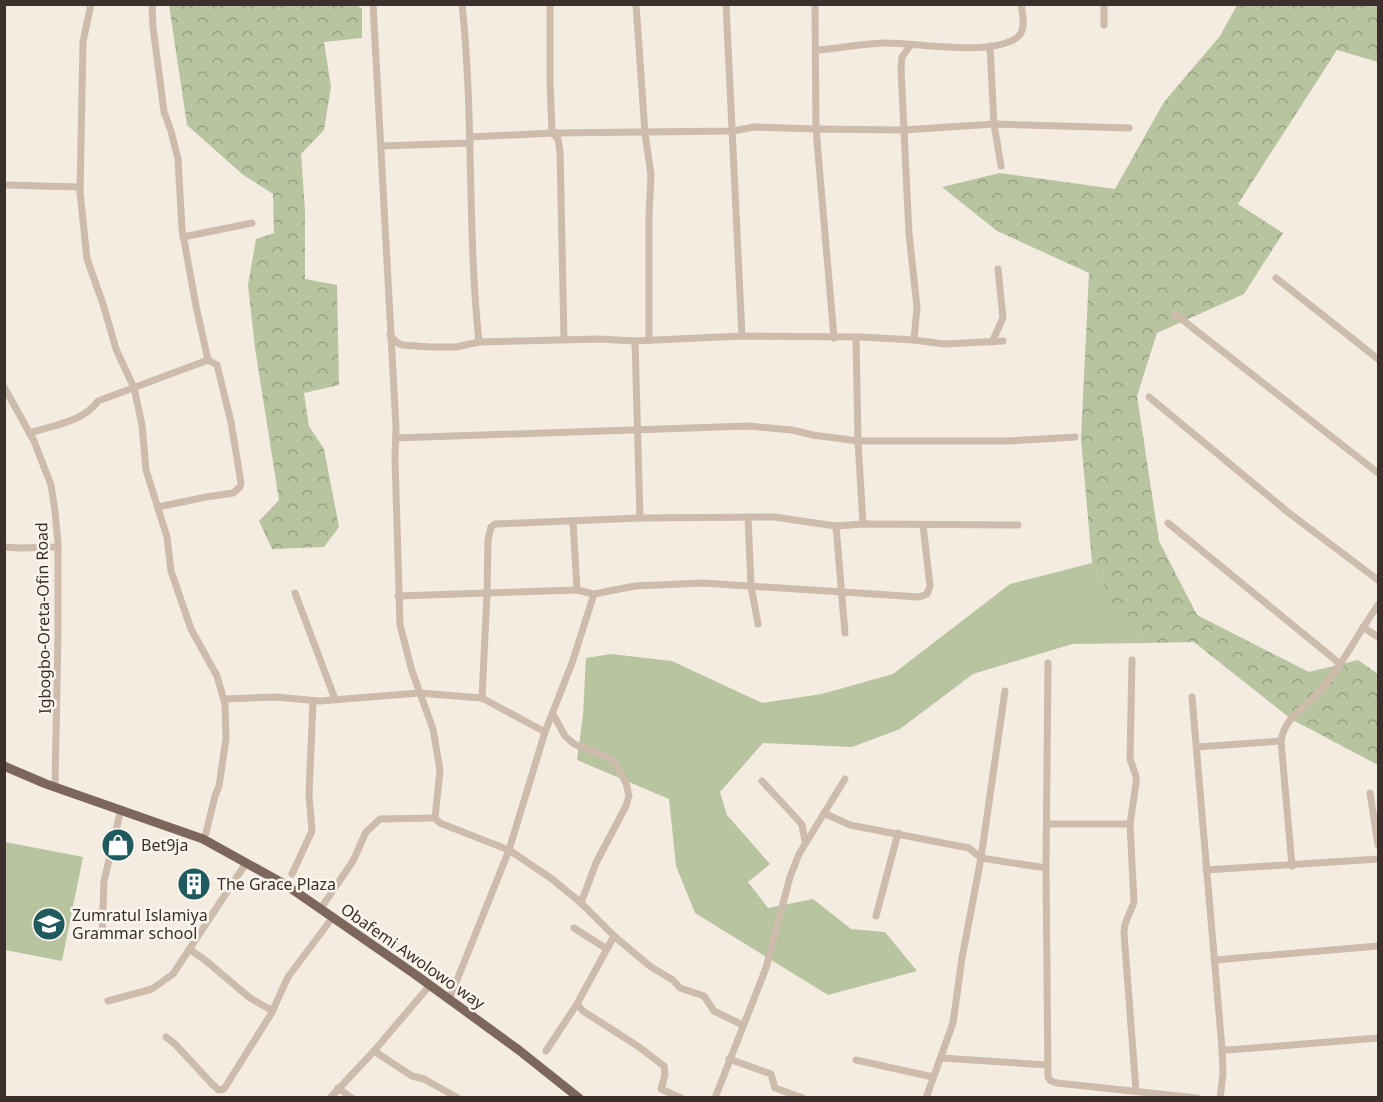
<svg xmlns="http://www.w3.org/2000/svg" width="1383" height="1102" viewBox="0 0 1383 1102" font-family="'Noto Sans',sans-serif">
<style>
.grass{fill:#b8c4a0}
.forest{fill:url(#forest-crowns)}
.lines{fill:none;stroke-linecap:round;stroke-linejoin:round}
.minor{stroke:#cdbbac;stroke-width:7}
.major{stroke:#7d675c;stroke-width:9}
.labels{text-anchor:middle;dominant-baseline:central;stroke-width:5;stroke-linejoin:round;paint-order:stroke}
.street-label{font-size:16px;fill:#3b302b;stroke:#fbf5ee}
.poi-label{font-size:16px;fill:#3b302b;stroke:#fbf5ee;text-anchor:start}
</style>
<defs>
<pattern id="forest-crowns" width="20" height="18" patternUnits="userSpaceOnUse" patternTransform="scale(1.5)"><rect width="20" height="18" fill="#b8c4a0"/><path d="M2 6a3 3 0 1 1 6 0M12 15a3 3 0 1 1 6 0" fill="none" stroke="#97a083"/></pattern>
</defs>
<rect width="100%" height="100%" fill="#f4ebe1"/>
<g class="grass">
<path d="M1092 563 1117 612 1146 643 1072 644 973 674 900 729 852 747 763 743 720 792 727 815 770 864 748 882 768 908 813 899 851 929 885 932 917 971 828 995 695 913 676 866 669 799 577 760 583 715 586 658 611 654 672 661 762 703 822 694 893 674 1010 584Z"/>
<path d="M5 842 83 857 62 961 5 950Z"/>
</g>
<g class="forest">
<path d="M351 4 362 8V38L324 42 331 87 324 130 301 154 305 211V279L337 285 339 385 304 393 309 426 324 449 339 527 324 547 272 549 259 521 279 500 255 348 248 285 256 239 274 233 273 194 242 174 187 125 169 5Z"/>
<path d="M1237 5H1378V62L1337 50 1238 204 1283 233 1244 294 1157 333 1137 396 1159 541 1197 615 1309 672 1358 660 1378 674V765L1291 719 1194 642 1146 643 1117 613 1092 563 1081 439 1089 273 997 231 942 187 1000 173 1115 189 1164 102 1220 36Z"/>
</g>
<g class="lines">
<g class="minor">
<path d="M91 4 83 42 80 192 87 259 103 304 116 349 134 388 142 425 146 470 167 537 171 571 191 629 217 676 225 704 226 739 219 786 215 796 206 833 203 839"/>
<path d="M152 4 153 27 164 112 171 131 178 159 182 229 196 306 208 360 217 365 231 422 241 483 240 487 233 493 206 497 158 507"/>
<path d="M373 4 396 427 395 458 400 625 412 671 433 729 440 770 435 818 440 823 509 850 552 879 581 903 614 936 651 967 673 980 680 988 704 996 714 1011 743 1025"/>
<path d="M462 4C474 117 467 230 479 342"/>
<path d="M550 4V82L552 133 558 139 560 151 564 339"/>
<path d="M636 4 645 133 651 175 649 216V340"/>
<path d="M726 4 742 336"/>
<path d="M1104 4V25"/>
<path d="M910 46 902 57 901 69 909 234 917 307 914 340"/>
<path d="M990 46 994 124 1001 166"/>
<path d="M817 50C840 49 863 43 886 43 919 43 986 56 1015 39 1027 32 1023 16 1021 4"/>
<path d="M470 137 552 133 733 131 754 127 816 129 815 4"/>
<path d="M381 146 470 143"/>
<path d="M4 185 80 187"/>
<path d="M183 237 252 223"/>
<path d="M1276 278 1378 359"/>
<path d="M1175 314 1378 473"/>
<path d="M390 335 396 342 402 345 431 347H456L479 342 598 339 635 341 742 336 862 337 914 340 944 344 1003 341"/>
<path d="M856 337 858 441 863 524"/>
<path d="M834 338 816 129 904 130 994 124 1129 128"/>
<path d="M635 341 640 518"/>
<path d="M992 342 1003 318 998 269"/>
<path d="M4 387 34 441 51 485 55 511 58 544V632L55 787"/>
<path d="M1149 397 1289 513 1378 580"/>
<path d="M30 433C51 426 85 421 98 401L208 360"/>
<path d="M396 438 748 426 792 430 813 435 858 441H1008L1075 437"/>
<path d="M748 517 751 586 758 624"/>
<path d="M573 521 577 590 594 594 635 586 703 583 919 597 927 594 930 586 923 525"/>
<path d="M1168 523 1339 663"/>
<path d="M836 526 845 633"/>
<path d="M4 547 20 548 58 547"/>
<path d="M295 593 335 699"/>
<path d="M398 596 577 590"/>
<path d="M1363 627 1378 637"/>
<path d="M1132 660 1130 759 1136 776V783L1130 824 1134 902 1125 924 1124 933 1136 1091"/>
<path d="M1048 663 1046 868 1048 1077 1051 1081 1057 1083 1197 1098"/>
<path d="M1192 697 1222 1049 1223 1074 1220 1098"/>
<path d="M482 698 487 594 488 540 491 527 495 524 640 518 774 517 836 526 863 524 1018 525"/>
<path d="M224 699 275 697 320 701 419 693 482 698 545 732"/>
<path d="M553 714 565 736 574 744 611 759 616 764 626 783 629 796 626 806 596 863 581 903"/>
<path d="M1197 747 1281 741"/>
<path d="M762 781 798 820 802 825 805 841"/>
<path d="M1370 793 1378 845"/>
<path d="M824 813 850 825 969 848 981 858 1046 868"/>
<path d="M1047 824H1130"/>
<path d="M1292 866 1281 741C1284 719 1303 708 1317 694 1341 668 1358 633 1378 605"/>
<path d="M1206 870 1378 859"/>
<path d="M292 874 312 831 309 795 313 701"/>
<path d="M321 908 353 861 366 832 380 819 435 818"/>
<path d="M876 916 898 833"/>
<path d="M574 928 607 949"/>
<path d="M614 936 577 1004 583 1011 639 1047 664 1066 665 1075 661 1089 681 1098"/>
<path d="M102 937 104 881 121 809"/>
<path d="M189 949 205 960 250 998 273 1011"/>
<path d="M1215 960 1378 946"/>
<path d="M449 1000 509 850 545 732 572 663 594 594"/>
<path d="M108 1001 152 989 173 974 246 863"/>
<path d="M166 1037 175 1044 212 1084 219 1090 224 1089 271 1014 288 977 333 917"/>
<path d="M1222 1049 1228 1050 1378 1038"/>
<path d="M374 1051 412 1076 424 1079 458 1098"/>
<path d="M546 1051 577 1004"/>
<path d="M942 1058 1047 1065"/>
<path d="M729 1059 771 1074 775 1088 803 1098"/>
<path d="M856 1060 933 1077"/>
<path d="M338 1088 352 1098"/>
<path d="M330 1098 374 1051 430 985"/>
<path d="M715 1098 766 968 790 877 799 854 845 779"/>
<path d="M926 1098 953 1023 962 958 981 858 1005 691"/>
</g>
<path class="major" d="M4 766 46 784 203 839 286 885 416 975 520 1051 579 1098"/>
</g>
<defs>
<symbol id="shop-disc" viewBox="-11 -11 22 22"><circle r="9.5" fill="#1f5a5e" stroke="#fbf5ee"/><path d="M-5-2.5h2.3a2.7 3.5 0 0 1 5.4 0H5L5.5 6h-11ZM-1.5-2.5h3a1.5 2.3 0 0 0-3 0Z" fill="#fff"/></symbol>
<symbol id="building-disc" viewBox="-11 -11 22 22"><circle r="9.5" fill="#1f5a5e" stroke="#fbf5ee"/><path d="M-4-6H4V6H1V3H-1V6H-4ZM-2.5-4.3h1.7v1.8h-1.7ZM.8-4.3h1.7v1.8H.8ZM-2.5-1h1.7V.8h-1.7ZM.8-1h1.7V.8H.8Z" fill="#fff"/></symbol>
<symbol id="school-disc" viewBox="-11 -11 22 22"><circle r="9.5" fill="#1f5a5e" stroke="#fbf5ee"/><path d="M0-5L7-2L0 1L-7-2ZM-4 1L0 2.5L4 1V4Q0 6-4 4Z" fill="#fff"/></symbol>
</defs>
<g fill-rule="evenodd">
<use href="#shop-disc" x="99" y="826" width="38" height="38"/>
<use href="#building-disc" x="175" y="865" width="38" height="38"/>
<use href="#school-disc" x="30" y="905" width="38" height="38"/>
</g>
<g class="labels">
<g class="street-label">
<text transform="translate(43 618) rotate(-91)">Igbogbo-Oreta-Ofin Road</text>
<text transform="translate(413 956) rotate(35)">Obafemi Awolowo way</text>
</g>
<g class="poi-label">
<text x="141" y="845">Bet9ja</text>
<text x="217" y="884">The Grace Plaza</text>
<text x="72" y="915">Zumratul Islamiya<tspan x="72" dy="18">Grammar school</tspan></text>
</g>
</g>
<rect width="1383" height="1102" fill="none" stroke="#3b302b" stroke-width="12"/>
</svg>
